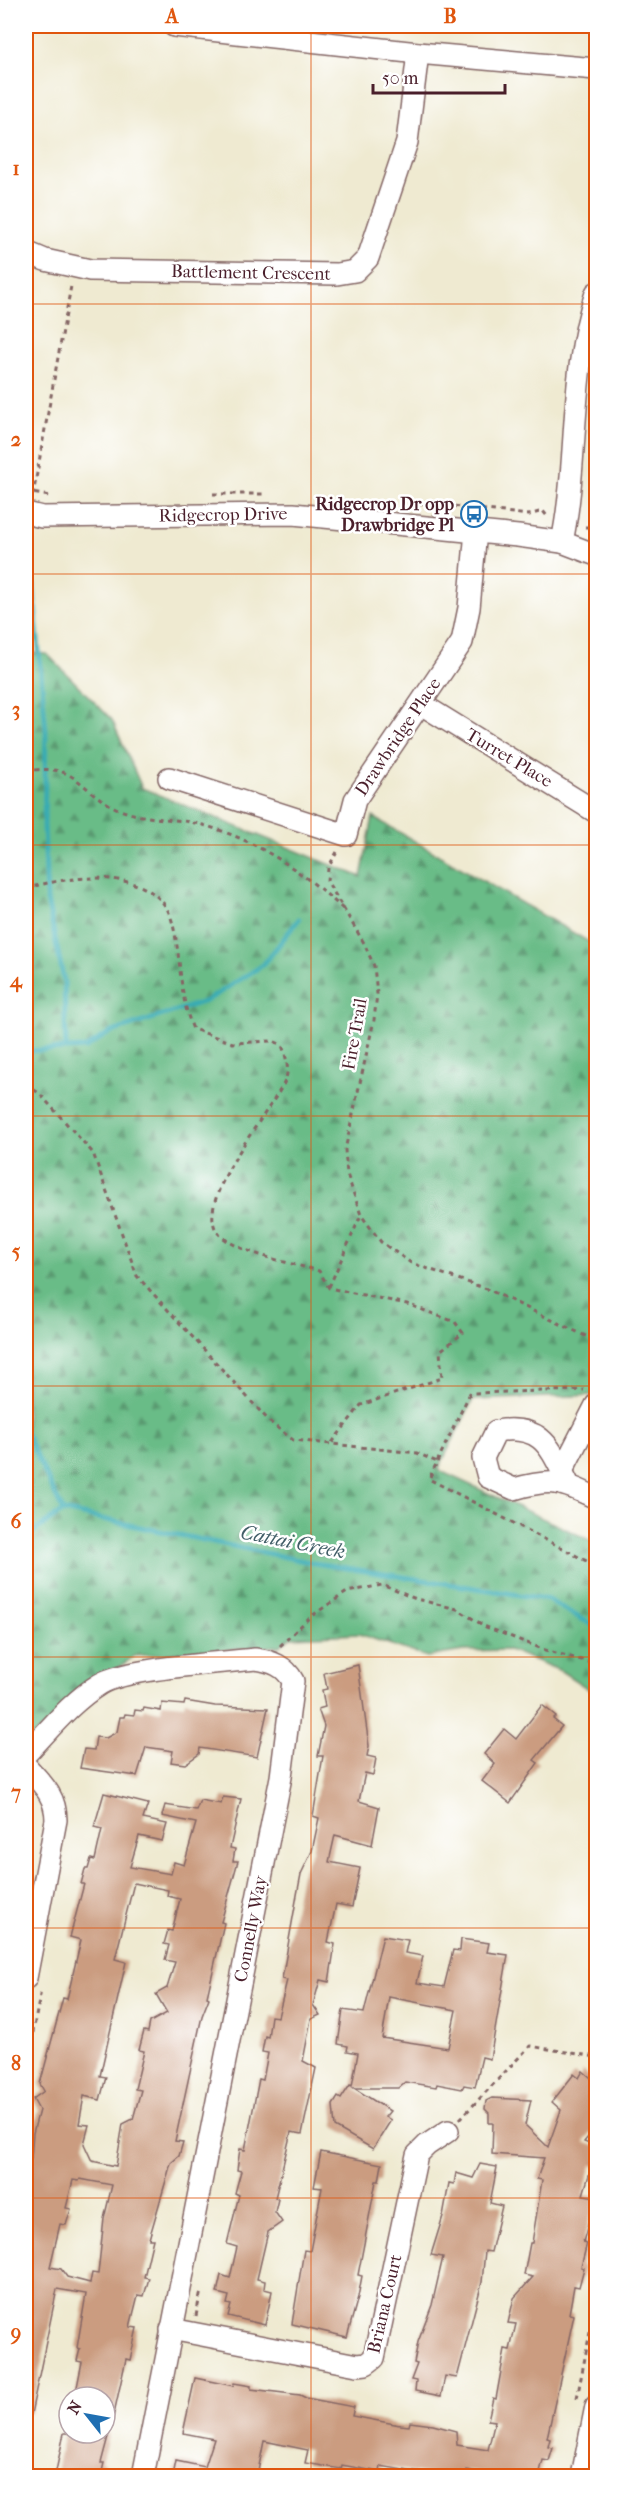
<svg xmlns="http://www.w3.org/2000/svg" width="622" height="2502" viewBox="0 0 622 2502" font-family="'IM FELL French Canon',serif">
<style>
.forest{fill:url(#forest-firs);stroke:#5a6e59;stroke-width:1.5}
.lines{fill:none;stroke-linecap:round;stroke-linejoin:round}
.stream{stroke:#39abb3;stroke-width:5}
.building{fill:#cb9c80;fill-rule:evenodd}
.minor-casing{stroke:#846665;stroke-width:24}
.path{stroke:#846665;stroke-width:3;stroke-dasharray:4.5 4.5;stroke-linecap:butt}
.minor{stroke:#fff;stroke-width:21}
.grid{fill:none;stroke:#e0560e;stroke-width:1.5;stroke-opacity:0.55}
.labels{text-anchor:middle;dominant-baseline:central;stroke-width:5;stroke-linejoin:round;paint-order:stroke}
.street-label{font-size:18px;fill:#4a1f2b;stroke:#fff}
.poi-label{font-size:18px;font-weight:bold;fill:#4a1f2b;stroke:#fff;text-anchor:end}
.water-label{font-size:20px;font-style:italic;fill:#425e68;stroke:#fff}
.neatline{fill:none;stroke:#e0560e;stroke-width:2}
.grid-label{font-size:20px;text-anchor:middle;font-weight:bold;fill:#e0560e}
</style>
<defs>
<pattern id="forest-firs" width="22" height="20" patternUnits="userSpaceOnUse" patternTransform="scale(1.5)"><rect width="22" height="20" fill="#69bc87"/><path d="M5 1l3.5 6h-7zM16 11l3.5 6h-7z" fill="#58986f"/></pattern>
</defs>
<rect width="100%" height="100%" fill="#fff"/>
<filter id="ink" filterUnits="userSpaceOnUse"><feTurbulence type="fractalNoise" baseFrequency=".0167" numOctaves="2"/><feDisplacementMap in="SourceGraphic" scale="12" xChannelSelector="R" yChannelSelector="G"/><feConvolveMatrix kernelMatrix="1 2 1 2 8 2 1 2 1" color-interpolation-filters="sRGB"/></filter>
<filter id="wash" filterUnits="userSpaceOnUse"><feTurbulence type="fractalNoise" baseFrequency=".008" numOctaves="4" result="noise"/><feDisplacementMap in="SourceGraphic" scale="24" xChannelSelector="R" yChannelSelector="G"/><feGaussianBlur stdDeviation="1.35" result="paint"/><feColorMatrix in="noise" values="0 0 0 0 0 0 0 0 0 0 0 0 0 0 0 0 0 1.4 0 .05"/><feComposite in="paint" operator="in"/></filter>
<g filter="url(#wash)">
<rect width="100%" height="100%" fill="#efead1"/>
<path class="forest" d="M26 653 47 654 112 720 142 788 361 877 373 817 596 946V1395L473 1400 438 1470 596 1543V1694L561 1671 509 1650 463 1651 427 1657 359 1634 290 1637 280 1646 134 1656 26 1742Z"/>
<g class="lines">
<g class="stream">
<path d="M33 584 46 731 44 825 47 900 64 981 66 1049"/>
<path d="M26 1051 86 1048 109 1033 206 1001 263 965 299 919"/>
<path d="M26 1434 63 1511 314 1563 546 1599 596 1627"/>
<path d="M26 1537 63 1511"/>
</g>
</g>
<g id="blocks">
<g class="building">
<path d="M358 1665 369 1746 367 1756 376 1758 373 1775 365 1773 359 1801 379 1807 372 1845 335 1835 329 1862 360 1868 352 1907 336 1904 328 1942 335 1944 329 1982 320 1980 313 2005 320 2015 311 2019 303 2061 316 2068 302 2134 291 2132 275 2198 278 2199 275 2212 282 2222 268 2232 257 2279 265 2281 264 2289 272 2291 265 2325 228 2316 231 2305 227 2304 229 2296 217 2293 221 2275 230 2278 237 2247 227 2244 239 2195 235 2193 241 2171 237 2170 240 2149 245 2150 259 2079 263 2080 268 2053 262 2052 265 2036 268 2037 271 2016 278 2017 287 1980 282 1979 297 1895 301 1874 312 1851 319 1818 313 1816 323 1756H318L324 1726 318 1709 325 1707 322 1690 327 1689 324 1673Z"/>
<path d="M185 1701 215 1706 268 1708 257 1757 200 1748 199 1754 185 1764 171 1762 173 1751 146 1747 137 1776 80 1768 84 1749 94 1750 96 1737 106 1738 117 1732 120 1717H124L125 1714 134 1715 135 1710 143 1711 144 1708 161 1711 162 1703 184 1705Z"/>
<path d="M542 1705 556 1716 553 1719 562 1726 534 1760 538 1763 510 1803 482 1781 495 1764 484 1754 504 1729 516 1739Z"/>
<path d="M104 1793 148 1804 143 1819 167 1824 162 1841 139 1836 130 1867 171 1874 174 1862 184 1865 196 1823 162 1816 165 1805 196 1810 200 1800 221 1804 223 1797 241 1799 230 1848 235 1849 233 1861H238L221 1922 224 1923 207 1997 209 1998 202 2016 175 2141 183 2142 179 2156 171 2163 149 2239H153L144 2277 149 2278 144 2296 138 2295 130 2327 137 2328 130 2360 126 2359 111 2427H105V2397H75L82 2362 77 2361 80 2349 77 2348 86 2294 57 2289 31 2414H26V2168L28 2159H31L33 2133 39 2110 33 2099 44 2091 40 2084 63 1998 67 1999 81 1940 70 1937 84 1884H81L85 1869H88L91 1859 95 1860 102 1829 94 1827ZM134 1883 168 1890 167 1896 180 1899 172 1931 168 1930 164 1944 169 1945 165 1960 175 1962 167 1988 156 1994 167 2013 150 2022 148 2032 144 2031 139 2050 144 2051 135 2089 141 2090 133 2119 123 2124 116 2166 92 2161 84 2144 89 2125 79 2124 84 2096 100 2100 106 2077 100 2076 126 1962 115 1959ZM80 2179 112 2185 104 2219 98 2274 92 2273 90 2283 67 2277 61 2269 50 2267 60 2224 66 2225 71 2209 66 2208 73 2180 79 2181Z"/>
<path d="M383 1936 408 1940 405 1953 423 1956 417 1983 444 1987 453 1950 460 1951 461 1939 489 1943 487 1952 508 1955 490 2059 482 2057 475 2087 464 2085 462 2089 437 2084 436 2087 405 2082 398 2088H354L390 2111 385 2117 391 2120 373 2149 335 2127 333 2105 338 2097 341 2099 350 2085 352 2086 358 2053 347 2051 348 2046 338 2044 343 2010 364 2013ZM389 1997 456 2010 448 2048 382 2038Z"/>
<path d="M583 2071 597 2083V2126L584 2142 597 2147V2167L592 2165 583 2195 596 2197 583 2242 587 2243 581 2267 584 2268 579 2287 574 2286 569 2314 574 2315 547 2438 550 2439 548 2447 553 2448 549 2461 543 2460 539 2476H500L467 2470 466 2476H438L381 2466 380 2472 342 2465 341 2469 305 2463 308 2450 264 2441 257 2476H173L176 2461 205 2467 214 2439 183 2433 195 2378 233 2386 234 2383 251 2386V2389L300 2395 306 2398 354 2407 352 2416 400 2425 409 2426 410 2422 433 2425 456 2431 457 2445 488 2450 495 2421 488 2420 493 2398 496 2399 505 2349 510 2350 516 2324 508 2323 514 2298 533 2277 524 2275 530 2243H532L542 2180 537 2179 544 2158 492 2154 493 2123H489V2113L485 2109 486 2101 492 2098 531 2100 525 2125 548 2147 561 2110 552 2102 574 2074 579 2078Z"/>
<path d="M321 2152 382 2164 379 2181H376L358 2275 362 2276 358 2297 347 2337 292 2324 304 2250 310 2251 322 2188 314 2187Z"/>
<path d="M480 2164 497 2167 490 2203 502 2206 491 2252 485 2251 482 2282 457 2378 445 2376 441 2396 415 2391 416 2381 411 2380 417 2364 414 2363 418 2342 432 2305 443 2257 431 2255 443 2216 449 2183 454 2184 456 2173 473 2178Z"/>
<path d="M64 2433H109L101 2463H104L101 2476H55Z"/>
</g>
</g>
</g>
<g filter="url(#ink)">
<use href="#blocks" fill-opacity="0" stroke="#846665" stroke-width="1.5"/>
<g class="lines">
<defs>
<g id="minor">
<path d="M174 26 418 53 596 69"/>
<path d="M26 252 45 260 90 270 337 274 355 271 368 258 407 142 418 53"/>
<path d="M26 513 42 517 293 514 518 536 562 542 596 555"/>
<path d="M562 542C579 461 569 373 596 293"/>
<path d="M421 704 596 812"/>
<path d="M169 778 346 835 355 800 462 642 469 608 476 531"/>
<path d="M562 1471 596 1405"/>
<path d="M569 1485C550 1448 544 1424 496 1431L483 1458 488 1477 514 1489C552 1478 561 1481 596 1498"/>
<path d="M26 1754C49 1730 71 1702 100 1684 125 1668 221 1663 255 1659 272 1661 285 1666 293 1681L281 1777 143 2476"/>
<path d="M26 1766C41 1783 56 1795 56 1820L26 1978"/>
<path d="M171 2329 357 2365 366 2364 374 2358 417 2155 427 2145 448 2131"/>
<path d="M582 2476 596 2406"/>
</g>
</defs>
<use href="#minor" class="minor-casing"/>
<g class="path">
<path d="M26 492 50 496"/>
<path d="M213 494H263"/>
<path d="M33 495 71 286"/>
<path d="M410 505 426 503 529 515 543 511 547 516"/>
<path d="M585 527H596"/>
<path d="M26 771C77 763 76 787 114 807 142 821 171 817 199 824 254 838 304 872 344 910"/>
<path d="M337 852 328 868 327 881 364 943 374 966 377 994 374 1020 345 1150 347 1174 361 1215 381 1242 411 1263 487 1289 596 1341"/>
<path d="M26 889C66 875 157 865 172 921 182 958 178 994 193 1029L233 1043 273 1041 282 1045C286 1057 290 1068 285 1081 272 1110 188 1205 220 1235 240 1254 292 1263 319 1271L329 1288 407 1304 455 1322 463 1333 440 1351 442 1378 361 1405 331 1444"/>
<path d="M26 1085 39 1093 93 1153 137 1276 270 1422 293 1440 417 1453 437 1462 429 1479 596 1566"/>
<path d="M329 1287 361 1215"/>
<path d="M437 1462 470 1393 584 1390"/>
<path d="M280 1646 310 1617 347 1592 382 1585 416 1599 457 1609 486 1627 545 1650 596 1664"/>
<path d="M26 2069 41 1990"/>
<path d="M460 2119 530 2046 596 2057"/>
<path d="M196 2316 201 2290"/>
<path d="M577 2398 596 2302"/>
</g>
<use href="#minor" class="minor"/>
</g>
</g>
<path class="grid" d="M311 26V2476M26 304H596M26 574H596M26 845H596M26 1116H596M26 1386H596M26 1657H596M26 1928H596M26 2198H596"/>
<defs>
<symbol id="bus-ring" viewBox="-11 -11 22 22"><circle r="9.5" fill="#fff" stroke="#1f6fb2" stroke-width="1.5"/><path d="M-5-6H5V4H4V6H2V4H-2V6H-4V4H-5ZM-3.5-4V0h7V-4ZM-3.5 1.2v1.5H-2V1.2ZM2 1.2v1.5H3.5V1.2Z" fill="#1f6fb2"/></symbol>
</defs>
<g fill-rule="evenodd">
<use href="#bus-ring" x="459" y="499" width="30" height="30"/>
</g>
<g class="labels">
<g class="street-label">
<text transform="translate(251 273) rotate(1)">Battlement Crescent</text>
<text transform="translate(223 515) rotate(-1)">Ridgecrop Drive</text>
<text transform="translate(398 737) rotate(-56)">Drawbridge Place</text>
<text transform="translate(509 758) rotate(31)">Turret Place</text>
<text transform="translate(355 1034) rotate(-80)">Fire Trail</text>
<text transform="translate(251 1929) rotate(-79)">Connelly Way</text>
<text transform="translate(385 2304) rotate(-77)">Briana Court</text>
</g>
<g class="poi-label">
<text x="454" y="504">Ridgecrop Dr opp<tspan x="454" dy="21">Drawbridge Pl</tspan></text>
</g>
<g class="water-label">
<text transform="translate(293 1542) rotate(11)">Cattai Creek</text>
</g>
</g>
<rect width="622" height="2502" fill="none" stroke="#fff" stroke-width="66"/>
<g transform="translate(87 2415) rotate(301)"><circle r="28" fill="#ffffff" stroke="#b7a5aa" stroke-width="1.5"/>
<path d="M0-4.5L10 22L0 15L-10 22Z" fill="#1f6fb2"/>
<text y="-9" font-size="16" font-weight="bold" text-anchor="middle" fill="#4a1f2b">N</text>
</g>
<path d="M373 84v9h132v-9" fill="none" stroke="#4a1f2b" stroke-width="3"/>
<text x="382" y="84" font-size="18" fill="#4a1f2b" stroke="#ffffff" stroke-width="4.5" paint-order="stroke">50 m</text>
<rect x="33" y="33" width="556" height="2436" class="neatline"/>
<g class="grid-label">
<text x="172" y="23">A</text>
<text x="450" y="23">B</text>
<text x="16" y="175">1</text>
<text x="16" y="446">2</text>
<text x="16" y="716">3</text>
<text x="16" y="987">4</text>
<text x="16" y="1258">5</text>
<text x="16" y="1528">6</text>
<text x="16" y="1799">7</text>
<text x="16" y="2070">8</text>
<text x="16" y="2340">9</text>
</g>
</svg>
